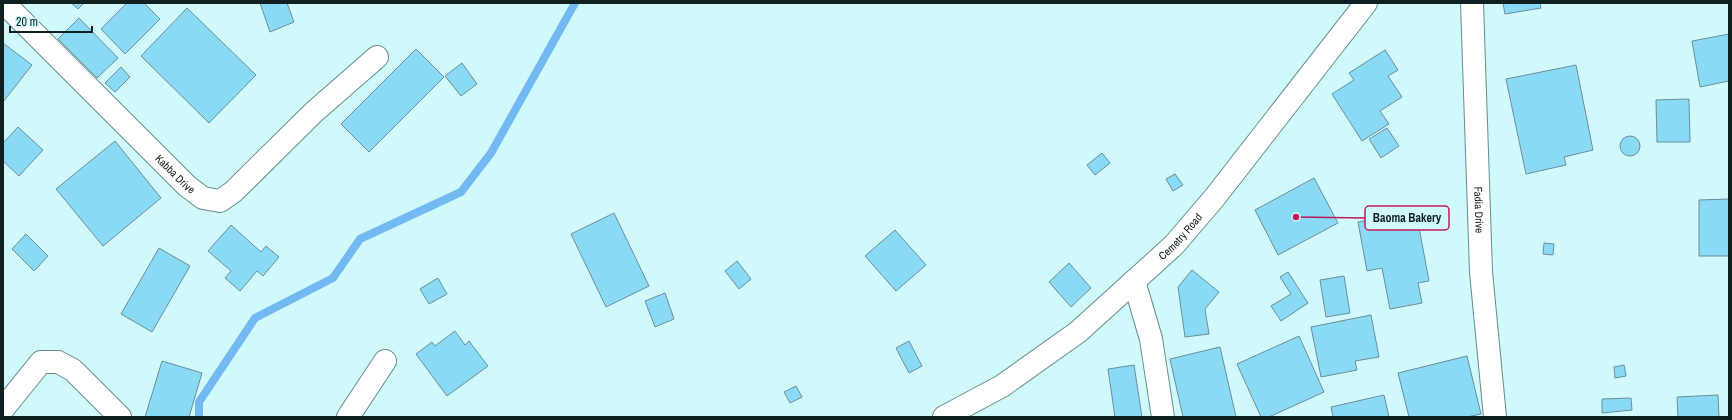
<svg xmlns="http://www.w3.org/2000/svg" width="1732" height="420" viewBox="0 0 1732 420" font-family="'Archivo Narrow',sans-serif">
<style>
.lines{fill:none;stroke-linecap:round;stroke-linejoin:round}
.stream{stroke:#74b8f2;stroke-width:8}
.building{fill:#8adaf5;stroke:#6b8e9b}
.street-casing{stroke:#668d8e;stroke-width:24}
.secondary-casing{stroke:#668d8e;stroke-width:24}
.street{stroke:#fff;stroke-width:22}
.secondary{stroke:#fff;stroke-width:22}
.labels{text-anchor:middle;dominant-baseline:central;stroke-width:4;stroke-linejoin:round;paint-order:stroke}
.street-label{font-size:11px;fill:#102020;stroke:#cff9fb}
.leader{fill:none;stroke:#c2185b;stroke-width:1.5}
.callout-dot{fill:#c2185b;stroke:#cff9fb;stroke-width:1.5}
.callout{fill:#cff9fb;stroke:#c2185b;stroke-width:1.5}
.callout-label{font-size:12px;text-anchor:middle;font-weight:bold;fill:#102020}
</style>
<rect width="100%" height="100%" fill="#cff9fb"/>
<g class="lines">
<path class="stream" d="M199 417V402L255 318 333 278 360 239 461 192 491 153 575 3"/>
</g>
<g class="building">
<path d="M71 3H84L78 9Z"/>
<path d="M127 3H144L160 19 125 54 101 29Z"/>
<path d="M260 3H287L294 22 270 32Z"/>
<path d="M1503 3H1540L1541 8 1505 14Z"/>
<path d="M187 8 256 75 209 123 141 56Z"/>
<path d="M79 18 118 58 97 78 58 39Z"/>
<path d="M1729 34V81L1700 87 1692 41Z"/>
<path d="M3 43 32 65 3 102Z"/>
<path d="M416 49 444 77 369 152 341 124Z"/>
<path d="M1385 50 1398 70 1388 76 1402 97 1380 111 1389 124 1362 141 1332 94 1354 80 1349 73Z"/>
<path d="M462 63 477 84 461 96 445 76Z"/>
<path d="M1576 65 1593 150 1564 157 1566 165 1526 174 1506 79Z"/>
<path d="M121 67 130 77 115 92 105 83Z"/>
<path d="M1689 99 1690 142H1657L1656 100Z"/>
<path d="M18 127 43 150 19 176 3 161V143Z"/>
<path d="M1387 128 1399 146 1381 158 1369 139Z"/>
<circle cx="1630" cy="146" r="10"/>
<path d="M115 141 161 198 103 246 56 189Z"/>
<path d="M1102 153 1110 163 1095 175 1087 165Z"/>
<path d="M1175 174 1183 185 1173 191 1166 179Z"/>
<path d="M1314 178 1338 223 1278 255 1255 210Z"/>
<path d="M1729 199V256H1699V200Z"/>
<path d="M1416 211 1429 281 1418 283 1422 303 1390 309 1382 268 1367 271 1358 222Z"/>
<path d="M614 213 649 286 606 307 571 234Z"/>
<path d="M231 225 261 252 266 246 279 257 263 276 257 271 240 291 225 278 231 271 208 251Z"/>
<path d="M895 230 926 265 896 291 865 256Z"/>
<path d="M26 234 48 256 34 271 12 249Z"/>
<path d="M1544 243 1554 244 1553 255 1543 254Z"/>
<path d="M159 248 190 266 152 332 121 314Z"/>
<path d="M737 261 751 279 739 289 725 271Z"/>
<path d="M1069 263 1091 288 1071 307 1049 282Z"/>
<path d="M1192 270 1219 292 1205 309 1209 334 1185 337 1178 287Z"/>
<path d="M1288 272 1308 303 1281 321 1271 306 1291 294 1280 277Z"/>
<path d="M1344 276 1350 313 1326 317 1320 280Z"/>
<path d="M438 278 447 294 429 304 420 289Z"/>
<path d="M665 293 674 319 655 327 645 301Z"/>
<path d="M1371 315 1379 357 1355 361 1357 370 1321 377 1311 327Z"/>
<path d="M455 331 465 345 469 341 488 366 447 396 416 354 432 342 435 346Z"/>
<path d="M1299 336 1324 392 1269 417H1261L1237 364Z"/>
<path d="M909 341 922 366 909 373 896 348Z"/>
<path d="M1220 347 1236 417H1183L1170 359Z"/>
<path d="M1467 356 1481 414 1467 417H1409L1398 373Z"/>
<path d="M162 361 202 373 189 417H145Z"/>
<path d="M1134 365 1142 417H1115L1108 369Z"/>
<path d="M1624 365 1626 376 1615 378 1614 367Z"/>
<path d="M796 386 802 397 790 403 784 392Z"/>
<path d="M1384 395 1389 417H1333L1331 407Z"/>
<path d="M1718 395 1719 417H1678L1677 397Z"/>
<path d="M1631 398 1632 410 1602 413V399Z"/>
</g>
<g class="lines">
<defs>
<g id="street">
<path id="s1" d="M4 3 187 186 203 198 220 201 233 192 314 112 377 57"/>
<path id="s2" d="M1472 3 1481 272 1495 417"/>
<path d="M1134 281 1151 339 1163 417"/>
<path d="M3 409 41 362H58L73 370 120 417"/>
<path d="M348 417 385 361"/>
</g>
<g id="secondary">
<path id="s3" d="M944 417 1002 386 1078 332 1174 245 1215 197 1366 3"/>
</g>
</defs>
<use href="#street" class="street-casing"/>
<use href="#secondary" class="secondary-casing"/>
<use href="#street" class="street"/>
<use href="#secondary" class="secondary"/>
</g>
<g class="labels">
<g class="street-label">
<text stroke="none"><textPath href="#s1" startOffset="242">Kabba Drive</textPath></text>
<text stroke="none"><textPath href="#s2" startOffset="207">Fadia Drive</textPath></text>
<text stroke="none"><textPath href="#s3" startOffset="299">Cemetry Road</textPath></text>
</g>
</g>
<path class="leader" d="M1296 217L1365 218"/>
<circle class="callout-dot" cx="1296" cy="217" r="4"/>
<rect class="callout" x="1365" y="206" width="84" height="24" rx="4"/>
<g class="callout-label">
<text x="1407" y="222">Baoma Bakery</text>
</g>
<rect width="1732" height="420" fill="none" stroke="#102020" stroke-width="8"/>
<path d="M10 26v6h82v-6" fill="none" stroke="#102020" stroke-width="2"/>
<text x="16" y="26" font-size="12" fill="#102020" stroke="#cff9fb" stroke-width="3" paint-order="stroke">20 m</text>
</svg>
